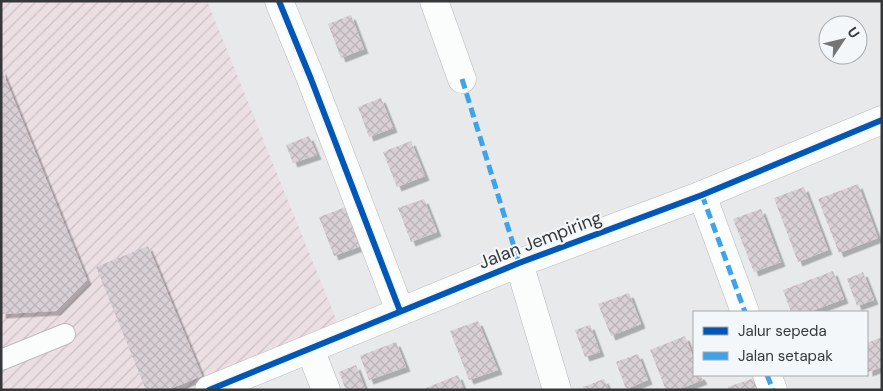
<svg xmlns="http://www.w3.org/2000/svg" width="883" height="391" viewBox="0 0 883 391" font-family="'DM Sans',sans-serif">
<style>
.industrial{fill:url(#industrial-furrows)}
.building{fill:url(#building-cross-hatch);filter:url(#shadow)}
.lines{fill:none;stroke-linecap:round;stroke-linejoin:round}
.service-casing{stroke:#babbbd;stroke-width:22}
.minor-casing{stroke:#babbbd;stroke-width:29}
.service{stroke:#fbfcfc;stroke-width:20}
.minor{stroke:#fbfcfc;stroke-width:28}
.quiet{stroke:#3fa3ec;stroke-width:5;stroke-dasharray:10 5;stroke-linecap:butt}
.cycleway-casing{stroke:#f3f7fa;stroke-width:9}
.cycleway{stroke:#0057b8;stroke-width:6}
.labels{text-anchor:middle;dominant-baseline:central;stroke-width:4.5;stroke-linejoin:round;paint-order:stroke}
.street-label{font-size:18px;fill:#363738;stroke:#f3f7fa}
</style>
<defs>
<pattern id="industrial-furrows" width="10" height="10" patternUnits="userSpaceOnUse" patternTransform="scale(1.25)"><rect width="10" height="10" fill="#ecdfe4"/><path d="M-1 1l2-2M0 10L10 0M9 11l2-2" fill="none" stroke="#cbc0c4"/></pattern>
<pattern id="building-cross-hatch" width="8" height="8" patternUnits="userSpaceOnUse" patternTransform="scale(1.25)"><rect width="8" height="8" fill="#d8d0d4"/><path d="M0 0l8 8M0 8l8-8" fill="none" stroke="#bab3b7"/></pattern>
<filter id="shadow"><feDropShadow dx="4.5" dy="4.5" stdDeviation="0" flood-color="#0004"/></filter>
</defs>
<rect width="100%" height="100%" fill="#e7e9eb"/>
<path class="industrial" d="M1 1H207L340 329 184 390H1Z"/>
<g class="building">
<path d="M351 15 364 49 341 58 328 24Z"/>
<path d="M1 68 87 280 56 311 1 314Z"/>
<path d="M381 98 393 128 369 137 358 107Z"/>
<path d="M309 136 317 155 293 163 286 145Z"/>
<path d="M411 141 425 176 397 187 383 152Z"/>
<path d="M858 184 878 238 839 253 818 199Z"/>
<path d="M804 187 828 250 798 262 774 198Z"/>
<path d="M424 199 437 232 411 242 398 208Z"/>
<path d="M354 204 369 243 334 256 319 217Z"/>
<path d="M761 209 781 262 754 272 733 219Z"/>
<path d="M148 246 202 376 168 390H146L96 267Z"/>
<path d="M833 271 844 299 809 312H791L783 290Z"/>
<path d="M863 272 874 300 857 306 847 279Z"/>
<path d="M629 293 641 324 611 336 598 304Z"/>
<path d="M478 321 498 370 469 380 450 331Z"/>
<path d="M590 325 600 352 585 357 575 330Z"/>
<path d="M685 336 694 359V375H700L703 380 677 390H666L650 350Z"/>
<path d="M882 337V367L868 372 867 343Z"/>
<path d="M396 342 406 367 369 380 360 356Z"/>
<path d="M638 354 648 380 626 389 616 362Z"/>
<path d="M356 365 365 389 346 390 339 372Z"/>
<path d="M458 375 464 390H421Z"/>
<path d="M763 375 768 390H729L728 387Z"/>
<path d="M604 379 609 390H585L583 387Z"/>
</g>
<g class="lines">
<defs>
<path id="service" d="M1 360 65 334"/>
<g id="minor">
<path d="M279 1 311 79 400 311"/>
<path d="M434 1 462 79"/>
<path d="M702 195 745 312"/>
<path d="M519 263 557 390"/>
<path d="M310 349 326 390"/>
<path d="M767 375 773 390"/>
<path d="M209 390 519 263 702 195 882 120"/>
</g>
</defs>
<use href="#service" class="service-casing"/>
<use href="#minor" class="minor-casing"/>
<use href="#service" class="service"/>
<use href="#minor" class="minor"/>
<g class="quiet">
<path d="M462 79 519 263"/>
<path d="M702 195 745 312"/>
<path d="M767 375 773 390"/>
</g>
<defs>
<g id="cycleway">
<path d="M279 1 311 79 400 311"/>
<path d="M209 390 519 263 702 195 882 120"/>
</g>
</defs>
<use href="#cycleway" class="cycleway-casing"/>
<use href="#cycleway" class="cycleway"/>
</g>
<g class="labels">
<g class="street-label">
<text transform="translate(540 240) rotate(-21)">Jalan Jempiring</text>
</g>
</g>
<rect width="883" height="391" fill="none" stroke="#363738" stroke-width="5"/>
<rect x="693" y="311" width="175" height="65" fill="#f3f7fa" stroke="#a7aaac"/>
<rect x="703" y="327" width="25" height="8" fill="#0057b8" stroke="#a7aaac"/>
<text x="738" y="336" font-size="15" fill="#363738">Jalur sepeda</text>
<rect x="703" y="352" width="25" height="8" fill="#3fa3ec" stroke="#a7aaac"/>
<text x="738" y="361" font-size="15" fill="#363738">Jalan setapak</text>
<g transform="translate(843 40) rotate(55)"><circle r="24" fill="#f3f7fa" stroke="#a7aaac"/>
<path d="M0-4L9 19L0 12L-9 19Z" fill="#747577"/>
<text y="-8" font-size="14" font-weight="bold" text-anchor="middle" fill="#363738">U</text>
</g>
</svg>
